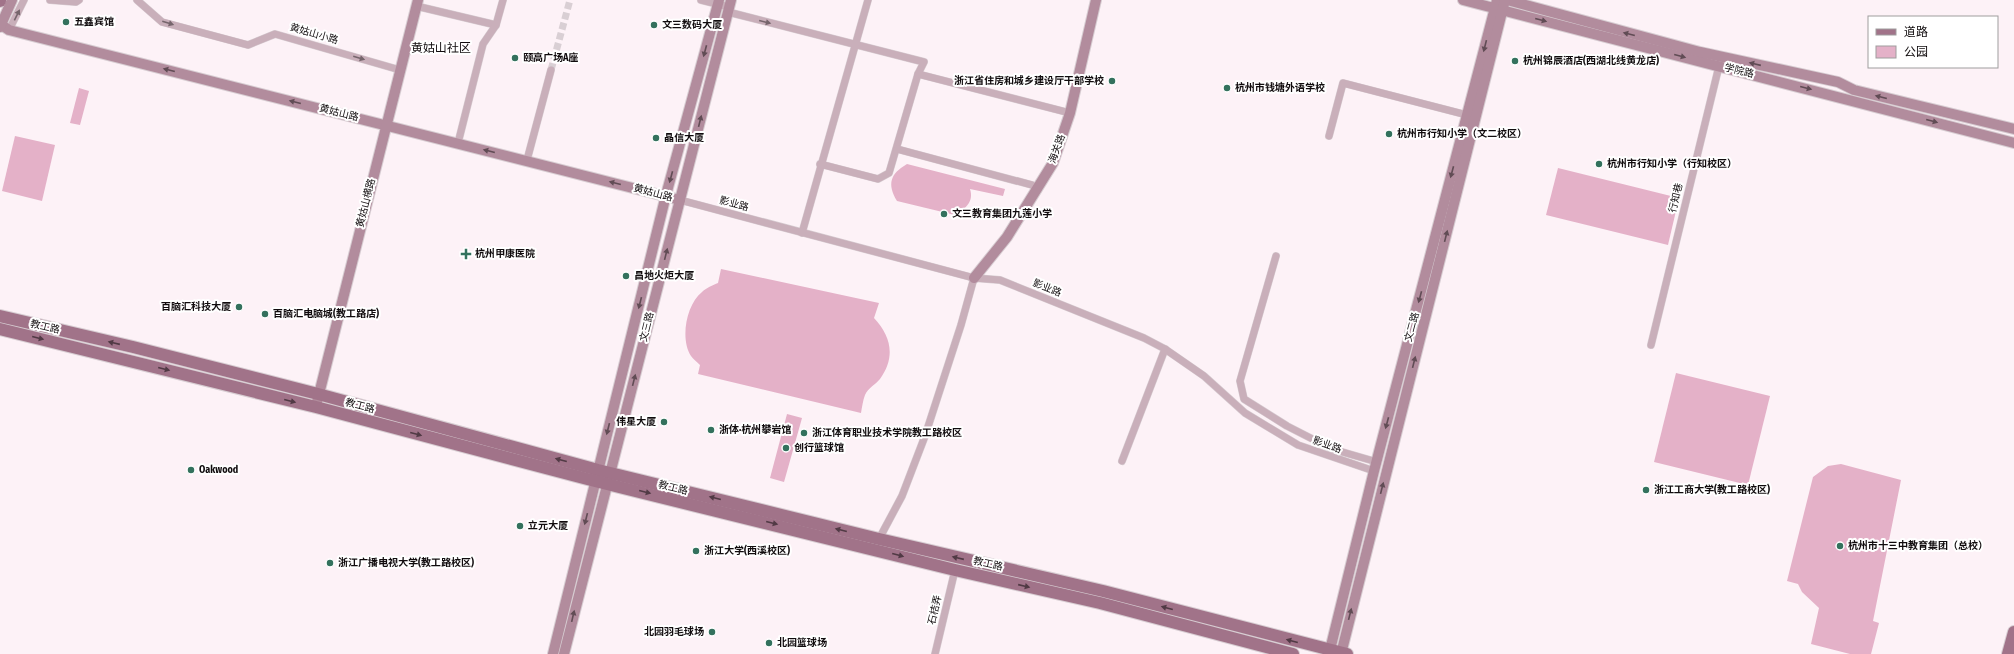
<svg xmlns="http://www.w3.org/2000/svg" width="2014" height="654" viewBox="0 0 2014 654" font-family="'Fira Sans Condensed','Noto Sans SC',sans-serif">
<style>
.green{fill:#e4b1c8}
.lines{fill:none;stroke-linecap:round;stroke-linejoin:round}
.street-tunnel{stroke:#d9cfd4;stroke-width:7;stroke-dasharray:7 3.5;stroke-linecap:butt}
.street-casing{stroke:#d7cdd2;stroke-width:8}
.secondary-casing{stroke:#d7cdd2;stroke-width:12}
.primary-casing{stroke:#d7cdd2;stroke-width:14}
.street{stroke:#c9afba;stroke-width:7}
.secondary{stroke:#b28c9d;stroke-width:10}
.primary{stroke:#a17389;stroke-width:12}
.oneway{fill:#76656c}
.oneway2{fill:#614c55}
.oneway3{fill:#513a45}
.poi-dot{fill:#33715d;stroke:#fff;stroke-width:1.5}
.labels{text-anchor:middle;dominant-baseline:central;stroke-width:4;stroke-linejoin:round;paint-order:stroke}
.poi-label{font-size:10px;font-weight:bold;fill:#100b0d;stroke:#fff;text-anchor:start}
.street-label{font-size:10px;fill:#100b0d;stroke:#fff}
.quarter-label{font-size:12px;fill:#100b0d;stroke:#fff}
</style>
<rect width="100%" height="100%" fill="#fdf2f7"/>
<g class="green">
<path d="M79 88 89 91 80 125 70 123Z"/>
<path d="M15 136 55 145 42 201 2 191Z"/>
<path d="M907 164 1005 189 1003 196 970 189C974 202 966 208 955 215L897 201C887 184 890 174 907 164Z"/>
<path d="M1558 168 1679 198 1668 245 1546 215Z"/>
<path d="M721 269 879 303 874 318C891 336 896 357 880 379 876 384 868 388 865 395 863 400 862 407 861 413L698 374 700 365C697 362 693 359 691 356 680 339 686 305 702 292 706 288 713 285 718 283Z"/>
<path d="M1676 373 1770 396 1748 485 1654 462Z"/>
<path d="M787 414 802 418 784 482 770 478Z"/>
<path d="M1841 464 1901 480 1873 621 1879 623 1871 654H1850L1811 644 1819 608 1802 592 1798 584 1787 581 1813 477 1828 466Z"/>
</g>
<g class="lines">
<path class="street-tunnel" d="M551 70 570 0"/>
<defs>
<g id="street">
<path d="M50 0 76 2 79 0"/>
<path d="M137 0 162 22 248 45 275 34 400 70"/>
<path d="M701 0 729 7"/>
<path d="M416 6 496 25"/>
<path d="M728 12 924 62 918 74 889 173 878 179 820 164"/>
<path d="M9 30 24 0"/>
<path d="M918 74 1070 113"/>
<path d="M1329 136 1343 83 1467 115"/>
<path d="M458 143 483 44 496 25 503 0"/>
<path d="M897 149 1032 185 1038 190"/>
<path d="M527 160 551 70"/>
<path d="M680 200 974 278 1000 280 1144 338 1165 349 1204 376 1245 413 1298 445 1374 471"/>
<path d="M802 233 868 0"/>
<path d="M1276 256 1240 381 1244 399 1287 426 1332 449 1377 462"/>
<path d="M1651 345 1720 62"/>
<path d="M1122 461 1165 349"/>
<path d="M879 539 902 496 925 436 961 325 974 278"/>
<path d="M935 654 955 570"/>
</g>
<g id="secondary">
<path d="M1463 0 2014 143"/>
<path d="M1507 0 1700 52 1838 82 1854 90 2014 129"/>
<path d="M0 24 9 30 680 200"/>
<path d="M0 27 12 0"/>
<path d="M974 278 1007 237 1053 163 1070 113 1096 0"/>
<path d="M317 402 418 0"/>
<path d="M553 654 666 195 719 0"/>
<path d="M564 654 731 0"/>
<path d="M1329 654 1374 471 1497 0"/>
<path d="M1341 654 1505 0"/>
</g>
<g id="primary">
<path d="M0 1V0"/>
<path d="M0 316 133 347 318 394 598 470 879 539 1103 591 1347 654"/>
<path d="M0 329 316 407 595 481 955 570 1100 603 1293 654"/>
<path d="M2008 654 2014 632"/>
</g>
</defs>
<use href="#street" class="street-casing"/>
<use href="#secondary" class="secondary-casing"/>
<use href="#primary" class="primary-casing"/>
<use href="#street" class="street"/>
<use href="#secondary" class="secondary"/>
<use href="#primary" class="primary"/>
</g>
<defs><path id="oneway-solid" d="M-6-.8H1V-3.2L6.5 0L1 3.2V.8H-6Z"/></defs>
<g class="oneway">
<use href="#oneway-solid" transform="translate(17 15) rotate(-64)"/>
<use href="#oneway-solid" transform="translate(765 22) rotate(14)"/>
<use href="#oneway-solid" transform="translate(168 23) rotate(17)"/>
<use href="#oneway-solid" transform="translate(359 58) rotate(16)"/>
</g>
<g class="oneway2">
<use href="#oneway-solid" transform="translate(1541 20) rotate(15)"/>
<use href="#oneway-solid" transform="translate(1629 34) rotate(-166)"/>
<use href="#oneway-solid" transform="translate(1485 46) rotate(104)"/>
<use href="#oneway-solid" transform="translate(705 51) rotate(105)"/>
<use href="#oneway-solid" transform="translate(1680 56) rotate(15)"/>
<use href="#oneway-solid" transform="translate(1755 64) rotate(-167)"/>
<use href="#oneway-solid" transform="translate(169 70) rotate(-166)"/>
<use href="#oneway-solid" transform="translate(1806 88) rotate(14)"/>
<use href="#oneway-solid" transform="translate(1881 97) rotate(-166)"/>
<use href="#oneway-solid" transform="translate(295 102) rotate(-166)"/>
<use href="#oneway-solid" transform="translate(700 121) rotate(-76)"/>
<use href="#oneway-solid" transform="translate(1932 121) rotate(15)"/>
<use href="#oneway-solid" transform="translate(489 151) rotate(-166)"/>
<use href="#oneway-solid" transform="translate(1452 172) rotate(105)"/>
<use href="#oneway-solid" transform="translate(671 177) rotate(105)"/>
<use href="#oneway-solid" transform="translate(615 183) rotate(-166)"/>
<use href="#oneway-solid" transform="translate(1446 236) rotate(-76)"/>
<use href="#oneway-solid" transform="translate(666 254) rotate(-76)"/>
<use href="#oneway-solid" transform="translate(1420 297) rotate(105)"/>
<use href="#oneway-solid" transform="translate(640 303) rotate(104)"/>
<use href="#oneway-solid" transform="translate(1414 362) rotate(-76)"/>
<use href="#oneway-solid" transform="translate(634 380) rotate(-76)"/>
<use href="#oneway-solid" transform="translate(1387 423) rotate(105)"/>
<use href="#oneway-solid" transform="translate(608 429) rotate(104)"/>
<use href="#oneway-solid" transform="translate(1382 488) rotate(-76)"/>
<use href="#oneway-solid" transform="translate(586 519) rotate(104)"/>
<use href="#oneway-solid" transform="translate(1350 614) rotate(-76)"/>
<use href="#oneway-solid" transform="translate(573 616) rotate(-77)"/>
</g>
<g class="oneway3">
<use href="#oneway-solid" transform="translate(38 338) rotate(14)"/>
<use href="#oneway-solid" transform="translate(114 343) rotate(-167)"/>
<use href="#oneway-solid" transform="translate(164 369) rotate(14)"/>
<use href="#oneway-solid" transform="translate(290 401) rotate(14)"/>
<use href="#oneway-solid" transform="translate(416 434) rotate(15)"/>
<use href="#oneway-solid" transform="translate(561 460) rotate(-165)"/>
<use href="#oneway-solid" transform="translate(645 492) rotate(14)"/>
<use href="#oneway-solid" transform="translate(715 498) rotate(-166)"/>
<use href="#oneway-solid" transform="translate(772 523) rotate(14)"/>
<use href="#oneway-solid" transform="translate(841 530) rotate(-166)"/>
<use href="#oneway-solid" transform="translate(898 555) rotate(15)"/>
<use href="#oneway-solid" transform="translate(958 558) rotate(-167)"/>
<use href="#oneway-solid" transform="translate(1024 586) rotate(13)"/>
<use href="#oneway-solid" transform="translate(1167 608) rotate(-165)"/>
<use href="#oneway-solid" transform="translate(1292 641) rotate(-165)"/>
</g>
<g class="poi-dot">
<circle cx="66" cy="22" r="4"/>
<circle cx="654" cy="25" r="4"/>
<circle cx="515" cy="58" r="4"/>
<circle cx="1515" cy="61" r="4"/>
<circle cx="1112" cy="81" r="4"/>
<circle cx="1227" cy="88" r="4"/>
<circle cx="1389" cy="134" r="4"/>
<circle cx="656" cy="138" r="4"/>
<circle cx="1599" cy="164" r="4"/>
<circle cx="944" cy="214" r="4"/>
<path d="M464 248h4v4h4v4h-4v4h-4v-4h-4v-4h4z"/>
<circle cx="626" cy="276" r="4"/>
<circle cx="239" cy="307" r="4"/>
<circle cx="265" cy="314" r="4"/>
<circle cx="664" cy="422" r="4"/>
<circle cx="711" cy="430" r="4"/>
<circle cx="804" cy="433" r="4"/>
<circle cx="786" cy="448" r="4"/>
<circle cx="191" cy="470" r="4"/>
<circle cx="1646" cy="490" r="4"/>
<circle cx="520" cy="526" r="4"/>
<circle cx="1840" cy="546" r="4"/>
<circle cx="696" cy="551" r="4"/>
<circle cx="330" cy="563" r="4"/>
<circle cx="712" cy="632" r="4"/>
<circle cx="769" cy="643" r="4"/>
</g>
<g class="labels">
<g class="poi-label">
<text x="74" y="22">五鑫宾馆</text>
<text x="662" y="25">文三数码大厦</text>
<text x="523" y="58">颐高广场A座</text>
<text x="1523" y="61">杭州锦辰酒店(西湖北线黄龙店)</text>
<text x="1104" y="81" text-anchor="end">浙江省住房和城乡建设厅干部学校</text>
<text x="1235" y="88">杭州市钱塘外语学校</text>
<text x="1397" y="134">杭州市行知小学（文二校区）</text>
<text x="664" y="138">晶信大厦</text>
<text x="1607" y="164">杭州市行知小学（行知校区）</text>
<text x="952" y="214">文三教育集团九莲小学</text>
<text x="475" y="254">杭州甲康医院</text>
<text x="634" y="276">昌地火炬大厦</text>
<text x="231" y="307" text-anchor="end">百脑汇科技大厦</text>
<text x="273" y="314">百脑汇电脑城(教工路店)</text>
<text x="656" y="422" text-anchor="end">伟星大厦</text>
<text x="719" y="430">浙体·杭州攀岩馆</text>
<text x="812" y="433">浙江体育职业技术学院教工路校区</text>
<text x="794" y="448">创行篮球馆</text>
<text x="199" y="470">Oakwood</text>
<text x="1654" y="490">浙江工商大学(教工路校区)</text>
<text x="528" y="526">立元大厦</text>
<text x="1848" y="546">杭州市十三中教育集团（总校）</text>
<text x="704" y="551">浙江大学(西溪校区)</text>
<text x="338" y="563">浙江广播电视大学(教工路校区)</text>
<text x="704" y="632" text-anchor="end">北园羽毛球场</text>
<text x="777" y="643">北园篮球场</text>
</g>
<g class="street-label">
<text transform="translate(314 34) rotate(16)">黄姑山小路</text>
<text transform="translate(1739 71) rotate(14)">学院路</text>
<text transform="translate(339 113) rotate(14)">黄姑山路</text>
<text transform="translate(1057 149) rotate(-70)">海关路</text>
<text transform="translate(653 193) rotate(15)">黄姑山路</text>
<text transform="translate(1676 198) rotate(-76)">行知巷</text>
<text transform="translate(366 203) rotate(-76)">黄姑山横路</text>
<text transform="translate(734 204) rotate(15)">影业路</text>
<text transform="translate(1047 288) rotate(22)">影业路</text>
<text transform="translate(45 327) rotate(13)">教工路</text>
<text transform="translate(647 327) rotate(-76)">文三路</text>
<text transform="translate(1412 327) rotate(-75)">文二路</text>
<text transform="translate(360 406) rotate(15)">教工路</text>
<text transform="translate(1327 445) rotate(20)">影业路</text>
<text transform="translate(673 488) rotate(14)">教工路</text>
<text transform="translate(988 564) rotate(13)">教工路</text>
<text transform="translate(935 610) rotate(-77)">石桔弄</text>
</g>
<g class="quarter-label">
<text x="441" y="48">黄姑山社区</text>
</g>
</g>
<rect x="1868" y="16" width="130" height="52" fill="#ffffff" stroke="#9f9d9e"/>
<rect x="1876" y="29" width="20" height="6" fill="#a17389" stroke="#9f9d9e"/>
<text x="1904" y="36" font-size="12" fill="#100b0d">道路</text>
<rect x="1876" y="46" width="20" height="12" fill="#e4b1c8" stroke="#9f9d9e"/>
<text x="1904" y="56" font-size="12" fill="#100b0d">公园</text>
</svg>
